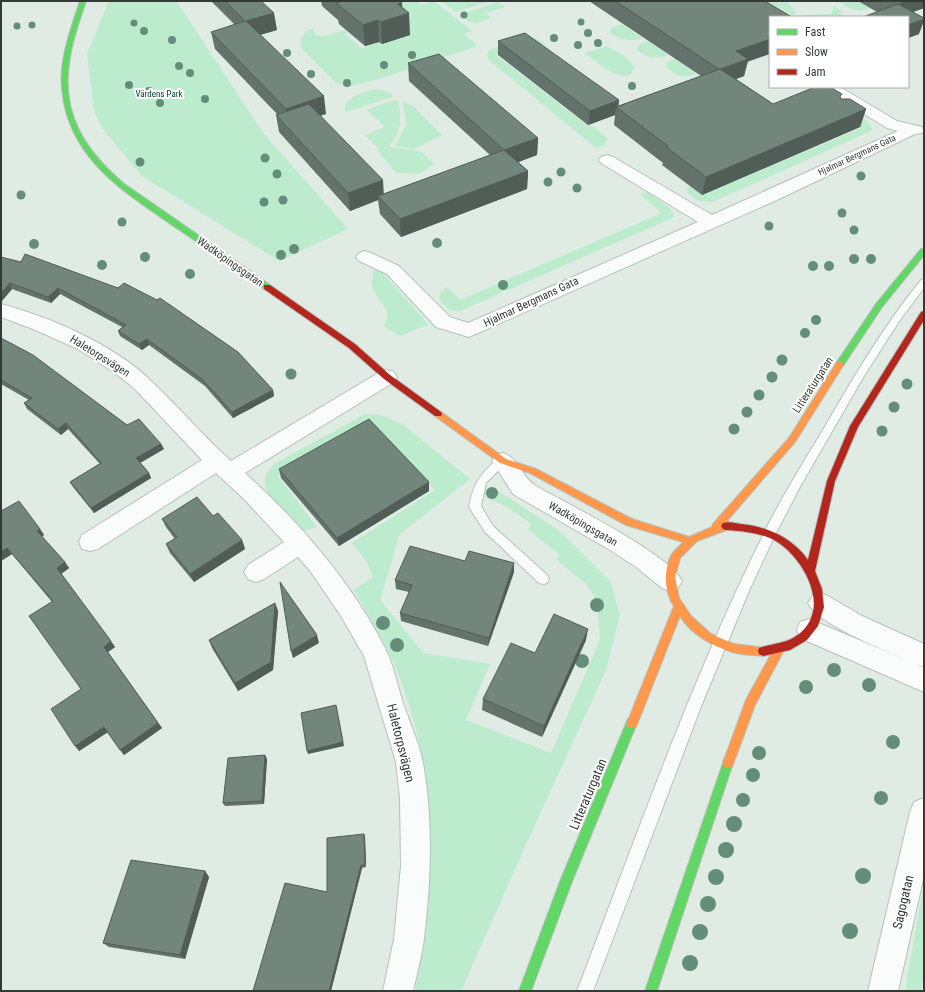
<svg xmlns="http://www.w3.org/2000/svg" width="925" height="992" viewBox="0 0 925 992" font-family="'Roboto Condensed',sans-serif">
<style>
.green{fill:#bdebce}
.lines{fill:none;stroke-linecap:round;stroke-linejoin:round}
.lane-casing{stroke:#b7c1ba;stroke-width:2}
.street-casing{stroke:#b7c1ba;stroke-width:2}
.fast-casing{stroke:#b7c1ba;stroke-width:2}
.slow-casing{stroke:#b7c1ba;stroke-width:2}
.jam-casing{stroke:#b7c1ba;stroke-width:2}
.lane{fill:#fafcfb;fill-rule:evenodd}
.street{fill:#fafcfb;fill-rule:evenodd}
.fast{fill:#63d668;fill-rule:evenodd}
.slow{fill:#ff974d;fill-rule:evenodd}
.jam{fill:#b3261e;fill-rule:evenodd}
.tree{fill:#648e79}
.wall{fill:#63736b}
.shaded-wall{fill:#505e57}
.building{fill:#73867c;stroke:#505e57}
.labels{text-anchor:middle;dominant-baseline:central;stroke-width:4;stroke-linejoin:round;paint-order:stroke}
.far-park-label{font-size:9px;fill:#004123;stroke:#fff}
.far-street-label{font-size:9px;fill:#323a35;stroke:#fff}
.street-label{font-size:11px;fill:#323a35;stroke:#fff}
.near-street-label{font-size:13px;fill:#323a35;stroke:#fff}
</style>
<rect width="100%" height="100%" fill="#dfebe3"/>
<g class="green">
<path d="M109 1H176L264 134 348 229 279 261 142 176 102 128 94 111 87 54Z"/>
<path d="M397 1H417L421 5 434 1 472 31 464 34 476 44 475 47 376 80 352 86 337 84 301 48C299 38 304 30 314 28 313 44 337 32 345 30L348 33 344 34 362 48 379 42 382 44 411 35 400 26Z"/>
<path d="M441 1H491L456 12Z"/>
<path d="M767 1 788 2 796 13 793 15Z"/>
<path d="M839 1H857L869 8C855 13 851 10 839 1Z"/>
<path d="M498 2 505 7 485 13 491 18C474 24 474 26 459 15Z"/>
<path d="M834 6 842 11V17H803L801 15 831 14Z"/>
<path d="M622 24 642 38C629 42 621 40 610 33L612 28Z"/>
<path d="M527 38H536L545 44V47L544 48 525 45 496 55 588 126 592 125 608 139 604 145 596 148 490 61 487 55 489 50Z"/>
<path d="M648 41 668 55C655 60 648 58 637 50L638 45Z"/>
<path d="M608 46 624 56 635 67 630 75C614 79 597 62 585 53Z"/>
<path d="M675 59 696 74C680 80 678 75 665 66L667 62Z"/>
<path d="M374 89 385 91 392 94V97L346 112C341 97 364 93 374 89Z"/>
<path d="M393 100 398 101C402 123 402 127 389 147L420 151 434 164 419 174 396 173 377 150 379 149 365 135 385 127 367 110Z"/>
<path d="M403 102 413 106 442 135 414 149 395 146 406 125Z"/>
<path d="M858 118C866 120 869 121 872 129L871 131 712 202 698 201 688 193 687 188 690 186 702 195 861 128 848 119Z"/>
<path d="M648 192 667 206 672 211 674 216 672 218 460 311C451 313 443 306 439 298L441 292 447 287 460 300 662 213 640 195Z"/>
<path d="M374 270 382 272 427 323V325L400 336 384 326C395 308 376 302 372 286 371 281 373 275 374 270Z"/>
<path d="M365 414 381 415 402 424 470 479 400 534 380 600 423 653 490 664 466 720 551 753 600 640 597 602 587 585 556 559 560 555 528 530 531 524 507 507 485 497 483 492 487 488 492 487 558 530 574 545 610 581 620 615 606 670 528 840 461 991H415C438 876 439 759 388 651 378 630 365 610 354 590L373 577 366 561 352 543 435 490 371 424 278 476 317 527 303 531C291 519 258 495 266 475 268 471 273 466 276 463Z"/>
<path d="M924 883V974L921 991H905Z"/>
</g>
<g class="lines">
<defs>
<g id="lane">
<path d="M924 279V288L900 320 864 376 801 485 775 535 749 591 702 704 593 991H577C638 833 694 671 771 519 787 489 805 459 823 430 853 378 883 327 921 280Z"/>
<path d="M503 457 507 458 508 461 486 483 481 506 493 526 547 575 549 579 547 583 543 584 539 583 485 532 469 507C474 482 480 474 499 458Z"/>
</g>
<g id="street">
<path d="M818 87H838L845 90 897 121 922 127 924 131 922 133 915 134 779 199 469 337 436 327 387 274 359 261 356 257 359 253 365 251 371 253 399 266 450 317 468 323 698 222 601 163 599 160 601 157 607 155 613 157 712 215 898 131 887 128 835 96 820 90Z"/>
<path d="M1 304C50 317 112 344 149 379 177 405 202 435 231 461L380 372 387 370 394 372 397 377 394 382 245 473C299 522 350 580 384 646 393 663 397 684 403 703 410 723 419 743 423 763 433 817 431 883 424 938 422 956 417 973 413 991H383L394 939 401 866 400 798 396 762 364 656 341 616 311 572 298 557 264 579 256 582 248 579 244 572 248 565 284 542 244 499 216 473 98 549 90 551 82 549 79 542 82 535 202 460 134 388 115 373 78 349 33 329 1 317Z"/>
<path d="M503 453C519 458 521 477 536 486 567 504 668 553 682 581L678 588 670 591 662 588 636 567 610 550 513 494 492 461 495 455Z"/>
<path d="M820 593 828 596 862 616 924 644V667L916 664 924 668V692L800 638 797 630 800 622 809 619 907 660C883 649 819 625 808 603L812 596Z"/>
<path d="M924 798V875L898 991H868L910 812 914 802Z"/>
</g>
<g id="fast">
<path d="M80 1H86C80 19 73 38 70 57 60 112 83 148 123 183L270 285V289H264C234 268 205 247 175 227 123 191 68 158 62 89 59 59 71 29 80 1Z"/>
<path d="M921 249H924V255L882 307 843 366H837L836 364 837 362 876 304Z"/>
<path d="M632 718 636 719 637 723 573 879 531 991H519L561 879 628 719Z"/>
<path d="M728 758 732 759 733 763 657 991H645L723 763 724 759Z"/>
</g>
<g id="slow">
<path d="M840 361 844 364 795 442 726 522 729 523 731 526 729 529 697 541 680 558 675 577 679 598 691 616 711 634 734 644 767 648 768 651 767 654 763 656C753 655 742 655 732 652 712 646 691 634 680 616L636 727 632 728 628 727 627 723 674 606C664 591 663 570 672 554 675 550 680 546 683 542L626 525 530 473 500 463 435 416 434 414 435 412H441L506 459 536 469 632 519 689 537 712 527 713 524 789 438 837 362Z"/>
<path d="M779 645 783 647 784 650 755 705 732 767 728 768 724 767 723 763 746 700 775 647Z"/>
</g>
<g id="jam">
<path d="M264 285H270L355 344 390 375 441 412 442 414 441 416H435L384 379 349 348 264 289Z"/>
<path d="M924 311V320L858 427 835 481 815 571 822 589 824 607 818 626 807 640 790 650 763 656 759 654 758 651 759 648C773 643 787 644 799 634 831 608 805 561 779 543 764 533 743 531 726 530L723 529 721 526 723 523C729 521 735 523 741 524 769 527 792 538 808 560L827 481 850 426 921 312Z"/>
</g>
</defs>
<use href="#lane" class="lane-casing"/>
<use href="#street" class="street-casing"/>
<use href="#fast" class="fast-casing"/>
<use href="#slow" class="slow-casing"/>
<use href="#jam" class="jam-casing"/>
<use href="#lane" class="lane"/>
<use href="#street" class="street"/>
<use href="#fast" class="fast"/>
<use href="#slow" class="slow"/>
<use href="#jam" class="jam"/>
</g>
<g class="tree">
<circle cx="464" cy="15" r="3.5"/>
<circle cx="581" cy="22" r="3.5"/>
<circle cx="134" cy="23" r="3.5"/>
<circle cx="32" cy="25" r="3.5"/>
<circle cx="17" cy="26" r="3.5"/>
<circle cx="144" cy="31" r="4"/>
<circle cx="588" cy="33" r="4"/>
<circle cx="554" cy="38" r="4"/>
<circle cx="172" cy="40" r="4"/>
<circle cx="598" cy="43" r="4"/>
<circle cx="578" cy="45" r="4"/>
<circle cx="287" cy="53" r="4"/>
<circle cx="412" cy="55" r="4"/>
<circle cx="384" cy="65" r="4"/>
<circle cx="179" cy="66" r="4"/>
<circle cx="190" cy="73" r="4"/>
<circle cx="311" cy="74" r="4"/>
<circle cx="347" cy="83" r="4"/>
<circle cx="129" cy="85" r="4"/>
<circle cx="632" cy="86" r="4"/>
<circle cx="149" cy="91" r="4"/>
<circle cx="205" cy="99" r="4"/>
<circle cx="160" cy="103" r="4"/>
<circle cx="265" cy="158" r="4.5"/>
<circle cx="140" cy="162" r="4.5"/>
<circle cx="561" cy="172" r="4.5"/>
<circle cx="277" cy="174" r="4.5"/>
<circle cx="861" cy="176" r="4.5"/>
<circle cx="548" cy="182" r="4.5"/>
<circle cx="577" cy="188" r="4.5"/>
<circle cx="21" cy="195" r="4.5"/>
<circle cx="283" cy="200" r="4.5"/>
<circle cx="264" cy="202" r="4.5"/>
<circle cx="842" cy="213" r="4.5"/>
<circle cx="122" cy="222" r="4.5"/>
<circle cx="769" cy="226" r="4.5"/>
<circle cx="854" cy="230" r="4.5"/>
<circle cx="437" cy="243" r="5"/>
<circle cx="34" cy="244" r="5"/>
<circle cx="294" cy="249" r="5"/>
<circle cx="281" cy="255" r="5"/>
<circle cx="145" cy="257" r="5"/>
<circle cx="854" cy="259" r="5"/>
<circle cx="871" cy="259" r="5"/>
<circle cx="102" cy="265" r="5"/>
<circle cx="813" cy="266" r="5"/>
<circle cx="829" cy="266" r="5"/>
<circle cx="190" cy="274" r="5"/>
<circle cx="503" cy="285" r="5"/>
<circle cx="816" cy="320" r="5"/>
<circle cx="805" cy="333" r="5"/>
<circle cx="782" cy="360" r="5.5"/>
<circle cx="291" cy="374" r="5.5"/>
<circle cx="772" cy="377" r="5.5"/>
<circle cx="907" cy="384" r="5.5"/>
<circle cx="759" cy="395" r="5.5"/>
<circle cx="894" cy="407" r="5.5"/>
<circle cx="747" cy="412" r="5.5"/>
<circle cx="734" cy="429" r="5.5"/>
<circle cx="882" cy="431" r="5.5"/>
<circle cx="492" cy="493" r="6"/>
<circle cx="597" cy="605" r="7"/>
<circle cx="383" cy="623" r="7"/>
<circle cx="397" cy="645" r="7"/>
<circle cx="582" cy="661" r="7"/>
<circle cx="834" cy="670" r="7"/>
<circle cx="869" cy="685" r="7"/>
<circle cx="806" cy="687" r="7"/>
<circle cx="893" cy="742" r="7"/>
<circle cx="759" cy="753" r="7"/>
<circle cx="753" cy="775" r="7"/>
<circle cx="881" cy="798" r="7"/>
<circle cx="743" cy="800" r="7"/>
<circle cx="734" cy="824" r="8"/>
<circle cx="726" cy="850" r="8"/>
<circle cx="863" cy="876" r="8"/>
<circle cx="716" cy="877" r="8"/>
<circle cx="708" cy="904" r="8"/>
<circle cx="850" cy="931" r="8"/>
<circle cx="700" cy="932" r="8"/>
<circle cx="690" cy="963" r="8"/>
</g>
<g class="wall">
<path d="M211 1H261L277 30 260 35 326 114 320 115 384 194 490 155 409 81 408 63 538 138 537 155 518 162 528 171 527 189 401 237 380 214 378 200 350 211 279 132 276 115 277 114 215 49 211 32 235 25Z"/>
<path d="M321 1H399L402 3V8L410 35 382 44 379 42 365 46 339 24 338 20 322 6Z"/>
<path d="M589 1H765L744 76 736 79 773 104 840 98 841 99 866 109 860 127 702 195 662 165 663 163 614 125 615 115 588 125 498 55V41L619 100 618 106 701 76Z"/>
<path d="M858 1H924V8L913 12 919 34 908 38V17L877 12Z"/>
<path d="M1 257 273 390 274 396 233 418 205 386 149 345 142 350 120 336 118 331 122 327 60 294 51 303 12 289 1 302Z"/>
<path d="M1 338 127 425 161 444 164 449 140 463 149 473 151 478 94 513 73 487 70 482 100 464 68 429 61 435 27 409 24 403 29 400 1 384Z"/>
<path d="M279 469 429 491 339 546 281 478Z"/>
<path d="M1 511 40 529 44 535 42 536 69 568 61 574 115 647 108 652 162 728 124 755 108 732 79 751 81 689 52 602 12 554 1 561Z"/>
<path d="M213 516 242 540 245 549 194 582 170 553 166 544 175 539 166 527 162 519Z"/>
<path d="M465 561 514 563V572L488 646 401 621 400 613 409 592 396 589 395 580Z"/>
<path d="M275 603 278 611 273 670 238 691 212 648 209 640Z"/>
<path d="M586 640 542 737 482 710 483 699Z"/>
<path d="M265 755 267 759 264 804 225 806 223 803Z"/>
<path d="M364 834 365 837 366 867 362 868 331 991H253L327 892Z"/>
<path d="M205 871 209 877 185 959 109 947 103 943Z"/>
</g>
<g class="shaded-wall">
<path d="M906 1H924V8L899 17 898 4Z"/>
<path d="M402 3 403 15 409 13 410 35 382 44 381 22 398 4Z"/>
<path d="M274 13 277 30 249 38 246 21Z"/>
<path d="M924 19V21L919 34 908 38V25Z"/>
<path d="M378 20 379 42 365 46 363 25Z"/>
<path d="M770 39V54L747 62 744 76 716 86 720 69 736 51Z"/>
<path d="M324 96 326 114 289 126 286 109Z"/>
<path d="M619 100 618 109 616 107 615 115 588 125 590 111Z"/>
<path d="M866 109 860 127 702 195 706 177Z"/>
<path d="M538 138 537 155 503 168 504 150Z"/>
<path d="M528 171 527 189 401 237 400 219Z"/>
<path d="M383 180 384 198 378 196V200L350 211 348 193Z"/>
<path d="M10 283 12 289 1 302V293Z"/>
<path d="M58 288 60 294 51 303 48 297Z"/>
<path d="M147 339 149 345 142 350 139 344Z"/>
<path d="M273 390 274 396 233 418 232 412Z"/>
<path d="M66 423 68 429 61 435 58 429Z"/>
<path d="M161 444 164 449 138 464 136 458Z"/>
<path d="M149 473 151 478 94 513 91 508Z"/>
<path d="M429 482V491L339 546 337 538Z"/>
<path d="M40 529 44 535 41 537 37 531Z"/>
<path d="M242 540 245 549 194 582 190 574Z"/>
<path d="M7 548 12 554 1 561V552Z"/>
<path d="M65 562 69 568 61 574 57 568Z"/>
<path d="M514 563V572L488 646 489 638Z"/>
<path d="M275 603 278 611 273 670 238 691 235 683Z"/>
<path d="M588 629 586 640 542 737 544 726Z"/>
<path d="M317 635 319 643 293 658 291 651Z"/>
<path d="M111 641 115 647 108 652 104 647Z"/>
<path d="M337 709 344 746 308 754 307 751Z"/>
<path d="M158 723 162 728 124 755 120 750Z"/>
<path d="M104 727 108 732 79 751 75 746Z"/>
<path d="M265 755 267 759 264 804 262 801Z"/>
<path d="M364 834 365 837 366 867 365 865Z"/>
<path d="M361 865 362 868 331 991H329Z"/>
<path d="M205 871 209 877 185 959 180 955Z"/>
</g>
<g class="building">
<path d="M225 1H261L274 13 246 21 324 96 286 109 211 32 245 21Z"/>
<path d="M339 1H399L402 3 398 4 409 13 381 22 378 20 363 25 336 3 340 2Z"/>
<path d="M615 1H765L792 17H770V39L736 51 748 59 721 69H719Z"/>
<path d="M892 1H906L898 4 924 18V19L908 25V17H863L898 4Z"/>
<path d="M525 33 619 100 590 111 498 41Z"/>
<path d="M439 54 538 138 504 150 408 63Z"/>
<path d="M720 69 773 104 815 87H830L842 94 840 96 841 99H850L866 109 706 177 666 147 668 146 616 107Z"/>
<path d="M309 104 383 180 348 193 276 115Z"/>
<path d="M504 150 528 171 400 219 378 196Z"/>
<path d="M25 254 118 288 124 283 157 300 160 298 238 352 273 390 232 412 203 380 147 339 139 344 118 331 126 325 58 288 48 297 10 283 1 293V257L21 262Z"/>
<path d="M1 338 33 355 127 425 139 419 161 444 136 458 149 473 91 508 70 482 101 463 66 423 58 429 24 403 32 398 1 380Z"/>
<path d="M369 419 429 482 337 538 279 469Z"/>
<path d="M197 497 213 516 218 513 242 540 190 574 166 544 177 537 162 519Z"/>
<path d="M19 501 40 529 37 531 65 562 57 568 111 641 104 647 158 723 120 750 104 727 75 746 51 709 81 689 29 616 53 601 7 548 1 552V511Z"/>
<path d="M410 546 465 561 469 551 514 563 489 638 400 613 412 585 395 580Z"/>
<path d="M280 582 317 635 291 651Z"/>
<path d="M275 603 271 662 235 683 209 640Z"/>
<path d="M554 614 588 629 544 726 483 699 511 643 535 653Z"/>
<path d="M336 705 343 742 307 751 301 713Z"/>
<path d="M265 755 262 801 223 803 228 758Z"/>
<path d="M364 834 365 865H361L329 991H253L285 883 327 892V838Z"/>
<path d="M131 860 205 871 180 955 103 943Z"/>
</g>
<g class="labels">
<g class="far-park-label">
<text x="159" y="94">Värdens Park</text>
</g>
<g class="far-street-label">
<text transform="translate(857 155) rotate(-25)">Hjalmar Bergmans Gata</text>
</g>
<g class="street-label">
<text transform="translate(230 262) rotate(35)">Wadköpingsgatan</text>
<text transform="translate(531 302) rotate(-25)">Hjalmar Bergmans Gata</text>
<text transform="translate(100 356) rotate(32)">Haletorpsvägen</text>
<text transform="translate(813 385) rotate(-57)">Litteraturgatan</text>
<text transform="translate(583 524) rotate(30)">Wadköpingsgatan</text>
</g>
<g class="near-street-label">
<text transform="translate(401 743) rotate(76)">Haletorpsvägen</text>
<text transform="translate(588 794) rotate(-67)">Litteraturgatan</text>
<text transform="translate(903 902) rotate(-77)">Sagogatan</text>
</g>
</g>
<rect width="925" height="992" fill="none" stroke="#323a35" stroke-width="4"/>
<rect x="769" y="16" width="140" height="72" fill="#ffffff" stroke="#adb0ae"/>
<rect x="777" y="29" width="20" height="6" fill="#63d668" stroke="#adb0ae"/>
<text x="805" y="36" font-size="12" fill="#323a35">Fast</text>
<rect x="777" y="49" width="20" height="6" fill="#ff974d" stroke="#adb0ae"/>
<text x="805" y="56" font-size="12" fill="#323a35">Slow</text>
<rect x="777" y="69" width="20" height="6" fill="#b3261e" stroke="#adb0ae"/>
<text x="805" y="76" font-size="12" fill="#323a35">Jam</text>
</svg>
